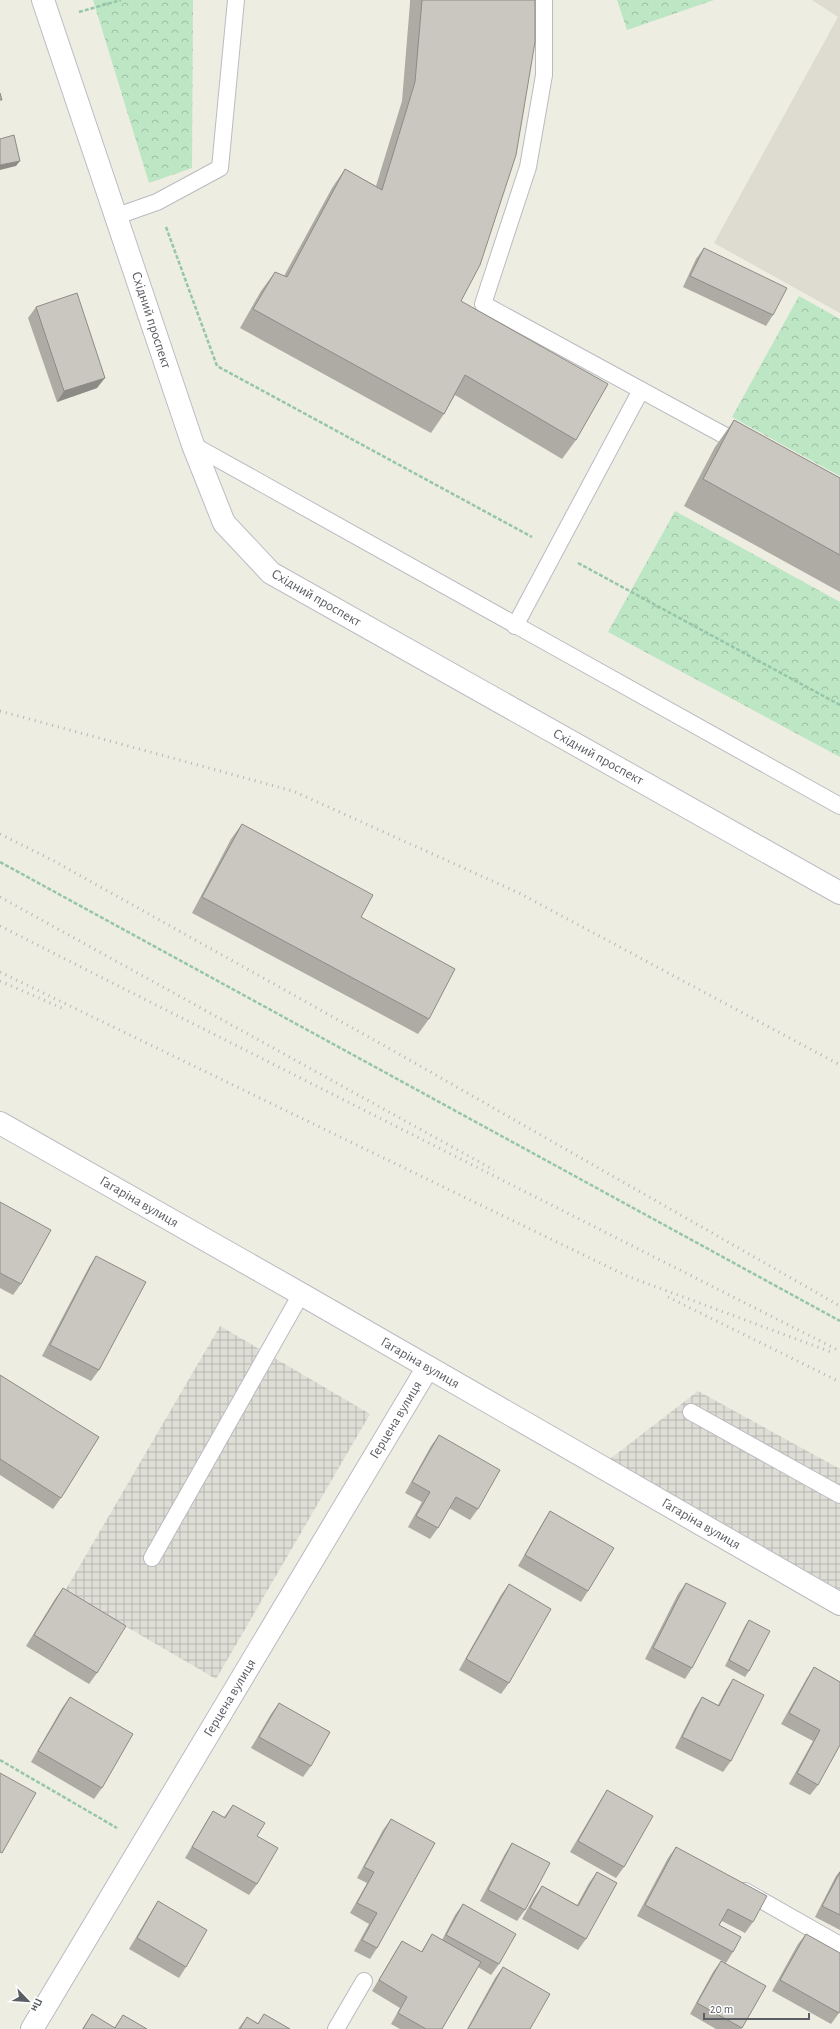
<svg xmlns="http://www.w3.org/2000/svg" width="840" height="2029" viewBox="0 0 840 2029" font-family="'Alegreya Sans',sans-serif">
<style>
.industrial{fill:url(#industrial-grid)}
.education{fill:#dedcd0}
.park{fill:url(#park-crowns)}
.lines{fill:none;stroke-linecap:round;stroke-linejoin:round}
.service-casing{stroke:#babbc1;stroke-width:18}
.minor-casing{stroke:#babbc1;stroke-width:24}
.secondary-casing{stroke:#bbbdc4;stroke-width:24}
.path{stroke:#95c5aa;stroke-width:2.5;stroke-dasharray:4 2;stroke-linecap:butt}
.service{stroke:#fff;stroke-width:16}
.minor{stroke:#fff;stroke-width:22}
.secondary{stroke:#fff;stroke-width:22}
.rail{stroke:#b5b6b6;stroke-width:3;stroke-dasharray:1 5;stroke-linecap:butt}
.wall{fill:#adaba4}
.shaded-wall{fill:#8d8b86}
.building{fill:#c9c7bf;stroke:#8d8b86}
.labels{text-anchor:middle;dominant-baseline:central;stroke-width:4;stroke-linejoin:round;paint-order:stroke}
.street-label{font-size:14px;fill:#5a5d63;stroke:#fff}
</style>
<defs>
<pattern id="industrial-grid" width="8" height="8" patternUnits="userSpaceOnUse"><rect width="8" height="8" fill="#deded6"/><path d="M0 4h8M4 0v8" fill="none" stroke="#b7b7b1"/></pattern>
<pattern id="park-crowns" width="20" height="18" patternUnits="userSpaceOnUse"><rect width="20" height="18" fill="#bde6c4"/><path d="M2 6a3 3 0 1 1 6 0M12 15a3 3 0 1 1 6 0" fill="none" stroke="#9dbea3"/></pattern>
</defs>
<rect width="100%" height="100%" fill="#eeede2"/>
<g class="industrial">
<path d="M220 1326 370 1414 216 1679 65 1591Z"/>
<path d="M698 1391 840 1469V1604L601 1466Z"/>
</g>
<path class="education" d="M812 0H840V313L714 243 838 17Z"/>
<g class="park">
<path d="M93 0H193L192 168 149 183Z"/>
<path d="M617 0H714L627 30Z"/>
<path d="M799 296 840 319V476L732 417Z"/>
<path d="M675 511 840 602V757L608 632Z"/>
</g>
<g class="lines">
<defs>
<g id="service">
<path d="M544 0V75L528 167 483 304 742 445"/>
<path d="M117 216 157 202 220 168 236 0"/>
<path d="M193 445 840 806"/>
<path d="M515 626 641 390"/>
<path d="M691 1412 840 1495"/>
<path d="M152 1558 301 1294"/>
<path d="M745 1891 840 1945"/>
<path d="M336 2029 364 1981"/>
</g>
<g id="minor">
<path d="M0 1123 301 1294 840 1604"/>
<path d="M32 2029 428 1367"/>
</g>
<path id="secondary" d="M43 0 193 445 224 523 271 573 840 893"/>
</defs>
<use href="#service" class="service-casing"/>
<use href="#minor" class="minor-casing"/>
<use href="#secondary" class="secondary-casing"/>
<g class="path">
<path d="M79 12 121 0"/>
<path d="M166 227 217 366 532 537"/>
<path d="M578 563 840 705"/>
<path d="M0 862 840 1321"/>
<path d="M0 1760 117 1828"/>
</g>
<use href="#service" class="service"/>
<use href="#minor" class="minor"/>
<use href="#secondary" class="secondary"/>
<g class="rail">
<path d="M0 711 293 791 519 893 840 1065"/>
<path d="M0 834 54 861 392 1050 840 1306"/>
<path d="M0 897 494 1170"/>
<path d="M0 926 840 1351"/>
<path d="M0 972 627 1276 831 1352"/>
<path d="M0 981 64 1009"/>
<path d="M668 1297 840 1382"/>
</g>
</g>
<g class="wall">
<path d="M410 0H535L461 301 576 440 562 459 455 395 444 414 431 433 240 328 261 291 275 272 284 276 332 188 345 169 376 186 402 101 410 3Z"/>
<path d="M704 248 773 315 766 326 683 287 696 259Z"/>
<path d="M36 307 97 388 57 402 28 318Z"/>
<path d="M734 420 840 478V592L684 506 715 447Z"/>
<path d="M242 824 361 917 429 1019 418 1034 192 913 231 839Z"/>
<path d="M0 1202 21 1284 13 1295 0 1288Z"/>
<path d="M96 1256 99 1370 91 1381 42 1356 89 1267Z"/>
<path d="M0 1375 61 1498 53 1509 0 1475Z"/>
<path d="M439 1435 478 1509 470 1520 449 1508 438 1528 430 1539 408 1527 422 1502 405 1493 431 1446Z"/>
<path d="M550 1511 588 1591 581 1602 518 1566 543 1522Z"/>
<path d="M686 1583 692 1668 685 1679 645 1659 678 1594Z"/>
<path d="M509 1584V1683L501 1694 459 1670 501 1595Z"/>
<path d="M63 1588 97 1673 89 1684 26 1646 55 1599Z"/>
<path d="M749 1620V1671L745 1677 725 1666 745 1626Z"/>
<path d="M814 1667 840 1682 818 1785 810 1795 789 1784 813 1741 781 1724 807 1678Z"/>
<path d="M733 1679 731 1761 723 1772 675 1748 695 1708 702 1697 718 1705 726 1690Z"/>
<path d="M70 1697 102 1788 94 1799 31 1762 62 1708Z"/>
<path d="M279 1703 311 1766 303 1777 251 1748 271 1714Z"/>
<path d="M607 1790 624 1867 616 1878 570 1852 600 1801Z"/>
<path d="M233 1805 257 1836V1884L249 1895 185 1858 206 1822 213 1811 224 1817Z"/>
<path d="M391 1819 377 1948 370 1959 354 1951 369 1924 350 1913 367 1883 357 1878 383 1830Z"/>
<path d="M512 1843 525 1910 517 1921 480 1901 505 1854Z"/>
<path d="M676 1847 753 1922 745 1933 722 1921 719 1925 733 1952 726 1963 637 1916 668 1858Z"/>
<path d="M840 1871V1930L815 1917 836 1876Z"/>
<path d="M597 1872 586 1939 578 1950 522 1919 534 1897 542 1886 577 1905 589 1883Z"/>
<path d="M158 1901 186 1967 179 1978 129 1949 151 1912Z"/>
<path d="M463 1904 499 1964 491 1975 478 1967 442 2029H400L391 2024 400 2008 372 1991 395 1952 402 1941 421 1952 432 1934 442 1940 455 1915Z"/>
<path d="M806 1934 839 2013 831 2024 772 1991 798 1944Z"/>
<path d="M721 1961 766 1986 741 2029H716L690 2014 713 1972Z"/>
<path d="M503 1967 530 2029H467L495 1978Z"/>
<path d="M92 2014 114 2028 123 2015 147 2029H82Z"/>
<path d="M264 2014 290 2029H238L247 2017 258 2023Z"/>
</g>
<g class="shaded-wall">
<path d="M20 161 16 166 0 170V165Z"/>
<path d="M105 378 97 388 57 402 64 391Z"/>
</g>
<g class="building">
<path d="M422 0H535V42L516 155 480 265 461 301 608 384 576 440 465 375 444 414 253 309 275 272 287 277 345 169 382 190 415 82Z"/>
<path d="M0 93 2 100H0Z"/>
<path d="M14 135 20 161 0 165V139Z"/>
<path d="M704 248 787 288 773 315 690 276Z"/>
<path d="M77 293 105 378 64 391 36 307Z"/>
<path d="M734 420 840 478V555L703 479Z"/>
<path d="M242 824 373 895 361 917 455 969 429 1019 202 897Z"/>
<path d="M0 1202 51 1230 21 1284 0 1273Z"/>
<path d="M96 1256 146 1282 99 1370 50 1345Z"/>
<path d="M0 1375 99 1437 61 1498 0 1459Z"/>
<path d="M439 1435 500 1470 478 1509 456 1497 438 1528 416 1516 430 1492 412 1482Z"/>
<path d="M550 1511 614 1548 588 1591 525 1555Z"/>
<path d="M686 1583 726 1603 692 1668 653 1648Z"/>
<path d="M509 1584 551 1609 509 1683 466 1659Z"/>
<path d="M63 1588 126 1626 97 1673 34 1635Z"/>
<path d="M749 1620 770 1631 749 1671 729 1660Z"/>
<path d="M814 1667 840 1682V1745L818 1785 797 1773 820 1730 789 1713Z"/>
<path d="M733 1679 764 1695 731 1761 682 1737 702 1697 719 1706Z"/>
<path d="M70 1697 133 1734 102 1788 38 1751Z"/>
<path d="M279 1703 330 1732 311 1766 259 1737Z"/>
<path d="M0 1773 36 1793 2 1853 0 1852Z"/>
<path d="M607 1790 653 1816 624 1867 578 1841Z"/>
<path d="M233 1805 265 1823 257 1836 278 1848 257 1884 192 1847 213 1811 225 1818Z"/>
<path d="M391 1819 435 1843 377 1948 362 1940 377 1913 357 1903 374 1872 364 1867Z"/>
<path d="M512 1843 550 1863 525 1910 488 1890Z"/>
<path d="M676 1847 767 1896 753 1922 728 1909 719 1925 741 1937 733 1952 645 1905Z"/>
<path d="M597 1872 617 1883 586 1939 530 1908 542 1886 578 1906Z"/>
<path d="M840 1872V1915L822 1906Z"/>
<path d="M158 1901 207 1930 186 1967 137 1938Z"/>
<path d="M463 1904 516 1934 499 1964 446 1935Z"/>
<path d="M432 1934 481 1962 442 2029H426L398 2013 407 1997 379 1980 402 1941 422 1952Z"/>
<path d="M806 1934 840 1953V2011L839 2013 780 1980Z"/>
<path d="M721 1961 766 1986 742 2028 697 2003Z"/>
<path d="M503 1967 550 1994 530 2029H468Z"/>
<path d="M92 2014 115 2028 123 2015 147 2029H83Z"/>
<path d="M264 2014 290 2029H240L247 2017 258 2024Z"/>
</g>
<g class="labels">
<g class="street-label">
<text transform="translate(151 320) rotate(72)">Східний проспект</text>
<text transform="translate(316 598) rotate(30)">Східний проспект</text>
<text transform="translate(598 757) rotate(29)">Східний проспект</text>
<text transform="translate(139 1202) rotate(30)">Гагаріна вулиця</text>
<text transform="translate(420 1363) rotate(30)">Гагаріна вулиця</text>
<text transform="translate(396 1420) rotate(-59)">Герцена вулиця</text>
<text transform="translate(701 1524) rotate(30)">Гагаріна вулиця</text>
<text transform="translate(230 1698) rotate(-59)">Герцена вулиця</text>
</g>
</g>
<g transform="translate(28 2001) rotate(115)" stroke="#ffffff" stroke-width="3" paint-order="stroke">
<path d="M0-3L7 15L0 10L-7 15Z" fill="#5a5d63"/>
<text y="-6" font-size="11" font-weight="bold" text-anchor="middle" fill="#5a5d63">Пн</text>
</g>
<path d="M704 2013v6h105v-6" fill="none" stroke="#5a5d63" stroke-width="2"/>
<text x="710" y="2013" font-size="12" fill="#5a5d63" stroke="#ffffff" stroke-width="3" paint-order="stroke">20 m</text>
</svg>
